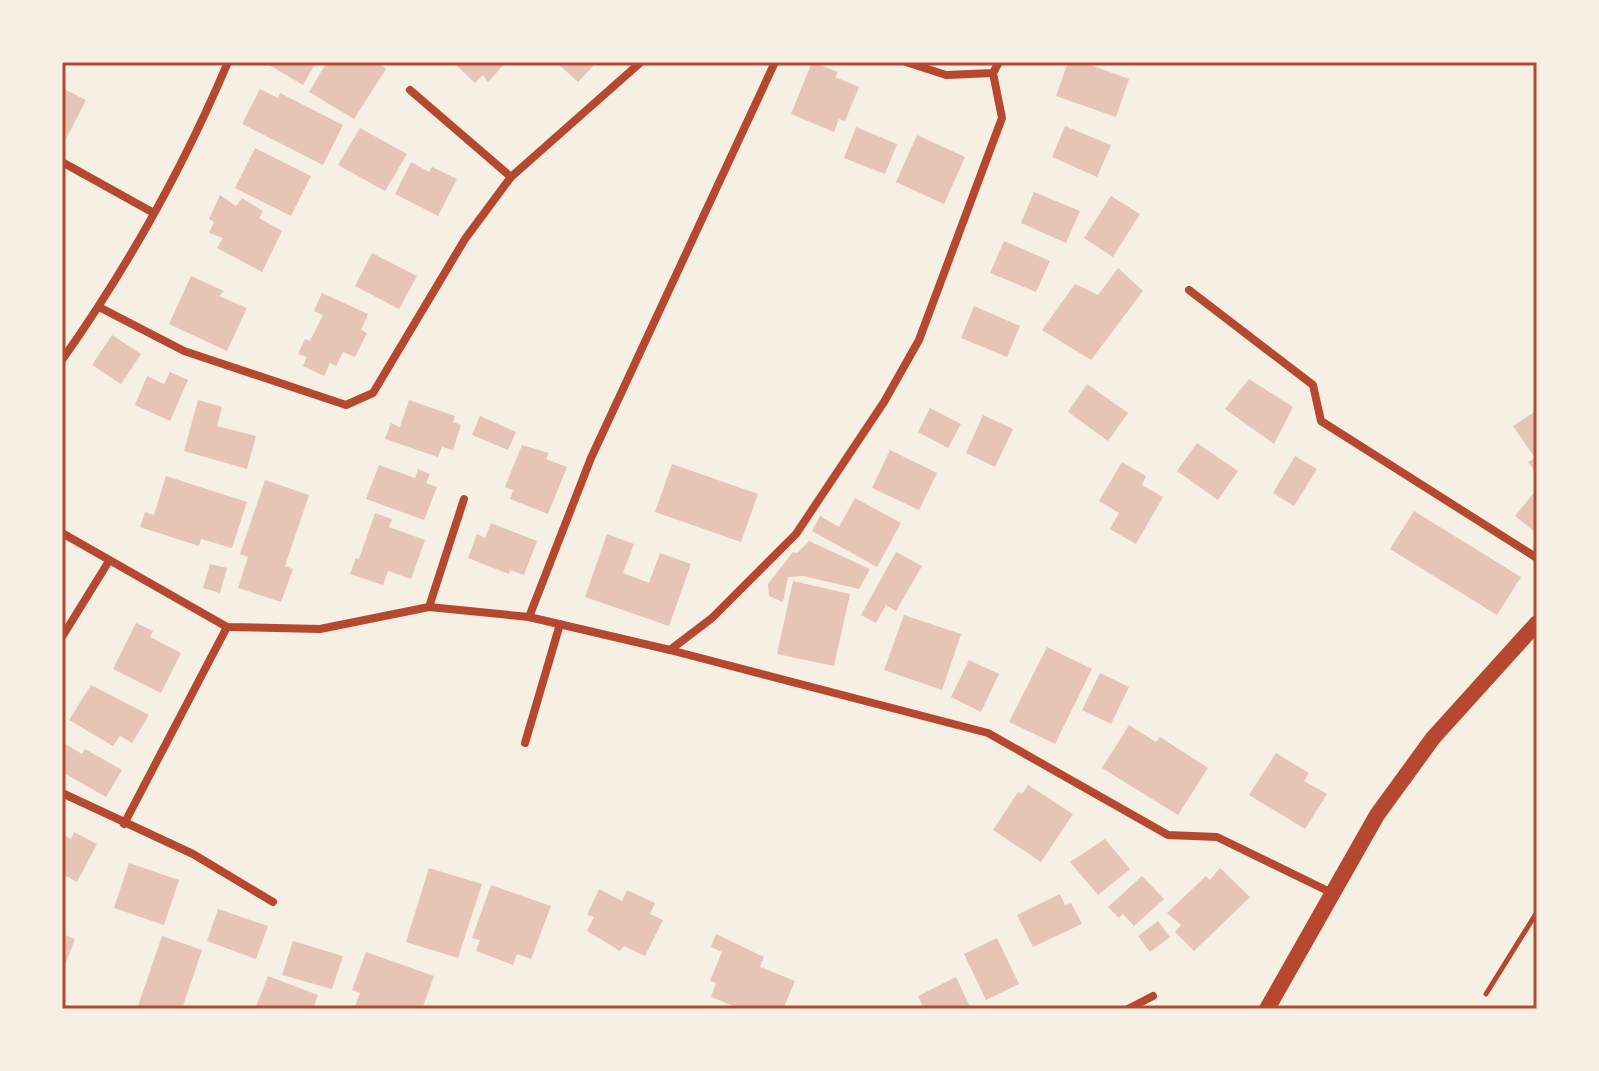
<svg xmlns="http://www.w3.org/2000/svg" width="1599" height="1071" viewBox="0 0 1599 1071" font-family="'Nunito Sans',sans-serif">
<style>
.building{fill:#e6c5b7}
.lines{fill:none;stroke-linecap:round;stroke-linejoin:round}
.path{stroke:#b5482f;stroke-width:5}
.minor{stroke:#b5482f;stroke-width:8}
.secondary{stroke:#b5482f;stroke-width:16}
.neatline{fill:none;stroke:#b5482f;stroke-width:3}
</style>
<rect width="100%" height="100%" fill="#f6efe4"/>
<g class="building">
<path d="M264 62H316L303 85Z"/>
<path d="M327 62H376L386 69 354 119 309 92Z"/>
<path d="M453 62H506L488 82 483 75 475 83Z"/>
<path d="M556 62H597L578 82Z"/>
<path d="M812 62 838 72 835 77 859 87 845 121 839 119 834 132 791 114Z"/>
<path d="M1068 62H1082L1129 79 1116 117 1056 96Z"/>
<path d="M62 88 86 100 66 139 62 137Z"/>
<path d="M260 89 278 98 280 93 343 125 323 165 242 124Z"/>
<path d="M1065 126 1111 145 1097 177 1052 157Z"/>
<path d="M856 127 897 144 885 174 844 158Z"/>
<path d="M360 128 407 154 385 191 338 165Z"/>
<path d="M917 135 965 157 944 204 896 182Z"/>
<path d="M255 148 311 176 291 216 235 188Z"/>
<path d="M411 162 429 172 432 167 457 179 438 216 395 194Z"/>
<path d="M1034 192 1080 211 1066 243 1021 223Z"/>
<path d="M220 195 236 206 242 198 263 211 259 218 282 231 262 272 217 248 223 238 209 233 214 222 209 219Z"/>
<path d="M1111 196 1140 214 1113 257 1084 238Z"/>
<path d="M1004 241 1050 261 1036 292 990 273Z"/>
<path d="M372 253 417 276 399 309 355 286Z"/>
<path d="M1118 268 1143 291 1091 360 1042 330 1075 284 1098 295Z"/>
<path d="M191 276 224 291 219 296 247 308 227 351 169 324Z"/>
<path d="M322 293 368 314 361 330 367 333 355 357 343 352 336 366 330 363 324 376 303 366 307 357 298 354 305 339 310 341 323 315 314 311Z"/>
<path d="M974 306 1020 326 1007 357 961 338Z"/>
<path d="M112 335 141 354 121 384 92 365Z"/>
<path d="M170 372 188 380 170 421 135 405 147 376 164 384Z"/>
<path d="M1249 379 1293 407 1274 444 1225 409Z"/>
<path d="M1087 384 1128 413 1108 441 1068 412Z"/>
<path d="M198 400 222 407 217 426 256 436 247 469 184 451Z"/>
<path d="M409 400 455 416 453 422 461 425 453 450 442 447 438 457 385 439 391 423 400 427Z"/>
<path d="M930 408 961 424 948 448 918 432Z"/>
<path d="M1537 410V468L1534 470 1528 462 1535 458 1513 426Z"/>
<path d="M983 415 1013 429 995 467 966 453Z"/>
<path d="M480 416 516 432 508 450 472 435Z"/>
<path d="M1197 443 1238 471 1218 500 1177 471Z"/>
<path d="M522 445 549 453 546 459 567 467 548 514 510 499 513 490 505 487Z"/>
<path d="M890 450 937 473 919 510 872 488Z"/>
<path d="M1295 456 1317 469 1294 506 1273 493Z"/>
<path d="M1122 462 1146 476 1142 485 1163 497 1136 544 1110 529 1119 513 1099 501Z"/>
<path d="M672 464 758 494 741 542 655 512Z"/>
<path d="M379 465 415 478 418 469 430 474 426 483 437 487 424 520 366 499Z"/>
<path d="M166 476 247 502 232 548 201 539 199 546 140 527 145 512 154 515Z"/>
<path d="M265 480 309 495 285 566 293 569 281 602 238 588 248 557 240 554Z"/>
<path d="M1537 489V534L1515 516Z"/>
<path d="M855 498 901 523 877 567 812 531 820 516 839 527Z"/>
<path d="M1414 511 1521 577 1497 615 1390 549Z"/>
<path d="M375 513 392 519 389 527 425 540 411 579 388 571 383 585 350 574 356 558 359 559Z"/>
<path d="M491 523 537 541 524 575 510 570 509 574 468 558 477 534 485 538Z"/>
<path d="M607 534 634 544 623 573 649 583 660 553 691 564 669 626 585 597Z"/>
<path d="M809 541 870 569 859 589 803 576 788 577 783 602 769 596 768 584 793 552 797 553Z"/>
<path d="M896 552 922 566 896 611 886 605 876 623 861 615Z"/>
<path d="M210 564 227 568 220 593 203 588Z"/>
<path d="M793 581 850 594 834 666 777 654Z"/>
<path d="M904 615 961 634 942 690 884 670Z"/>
<path d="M136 623 153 631 150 637 181 653 161 693 113 669Z"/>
<path d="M1047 647 1092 669 1055 744 1009 722Z"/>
<path d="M969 660 999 674 981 712 951 697Z"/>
<path d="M1100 673 1129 687 1111 724 1082 710Z"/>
<path d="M91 685 149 715 132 743 120 736 113 746 69 720Z"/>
<path d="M1129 725 1156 742 1160 737 1208 768 1178 815 1102 768Z"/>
<path d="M62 742 82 754 85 749 122 770 106 797 62 772Z"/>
<path d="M1276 753 1309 773 1304 781 1327 794 1305 829 1249 795Z"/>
<path d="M1028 785 1073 814 1041 862 993 830 1018 792 1022 794Z"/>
<path d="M74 832 97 844 77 882 62 874V834L71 839Z"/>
<path d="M1105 839 1130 869 1098 895 1070 862Z"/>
<path d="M129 863 179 880 164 925 114 908Z"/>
<path d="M429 868 482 884 458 958 406 942Z"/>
<path d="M1220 868 1250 897 1194 951 1175 932 1181 925 1167 913 1206 876 1210 880Z"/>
<path d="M1142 876 1164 899 1134 926 1123 914 1119 918 1108 907Z"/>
<path d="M491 885 551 906 531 959 517 954 513 965 476 951 480 940 472 938Z"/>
<path d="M599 889 622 901 627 890 655 903 650 914 663 920 645 956 624 946 620 951 587 931 594 917 587 915Z"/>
<path d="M1060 894 1065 905 1071 903 1082 924 1033 947 1017 915Z"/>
<path d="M218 909 268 926 256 959 207 941Z"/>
<path d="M1158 921 1170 937 1150 952 1138 936Z"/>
<path d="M62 934 75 939 62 973Z"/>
<path d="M716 934 764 957 760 967 795 981 783 1009H741L711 997 716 983 710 981 722 952 711 947Z"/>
<path d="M162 936 202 950 182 1009H137Z"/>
<path d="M997 938 1019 984 986 1000 964 954Z"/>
<path d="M293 941 343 956 332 989 282 975Z"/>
<path d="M366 952 434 976 422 1009H354L360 993 352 990Z"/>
<path d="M268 976 318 995 313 1009H255Z"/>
<path d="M956 977 971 1009H924L918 996Z"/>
</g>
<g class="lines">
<path class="path" d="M1486 994 1537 912"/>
<g class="minor">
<path d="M906 62 946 75 993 73 999 62"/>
<path d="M410 90 511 177"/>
<path d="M62 162 152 212"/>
<path d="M1189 290 1313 385 1321 421 1537 558"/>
<path d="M99 307 184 351 346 405 373 393 465 239 511 177 641 62"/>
<path d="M62 360C127 268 184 166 228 62"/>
<path d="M62 533 227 627 320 629 429 607 529 617 670 650 988 733 1168 835 1217 837 1332 893"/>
<path d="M429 607 464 499"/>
<path d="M529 617 591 458 775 62"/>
<path d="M62 637 109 561"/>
<path d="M670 650 712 618 796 534 884 402 919 340 1002 118 993 73"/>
<path d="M525 743 560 624"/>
<path d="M62 793 193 854 273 902"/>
<path d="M124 824 227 627"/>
<path d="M1128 1009 1153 996"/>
</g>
<path class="secondary" d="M1267 1009 1377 815 1433 738 1537 623"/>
</g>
<rect width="1599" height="1071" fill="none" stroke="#f6efe4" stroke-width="128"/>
<rect x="64" y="64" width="1471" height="943" class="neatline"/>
</svg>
